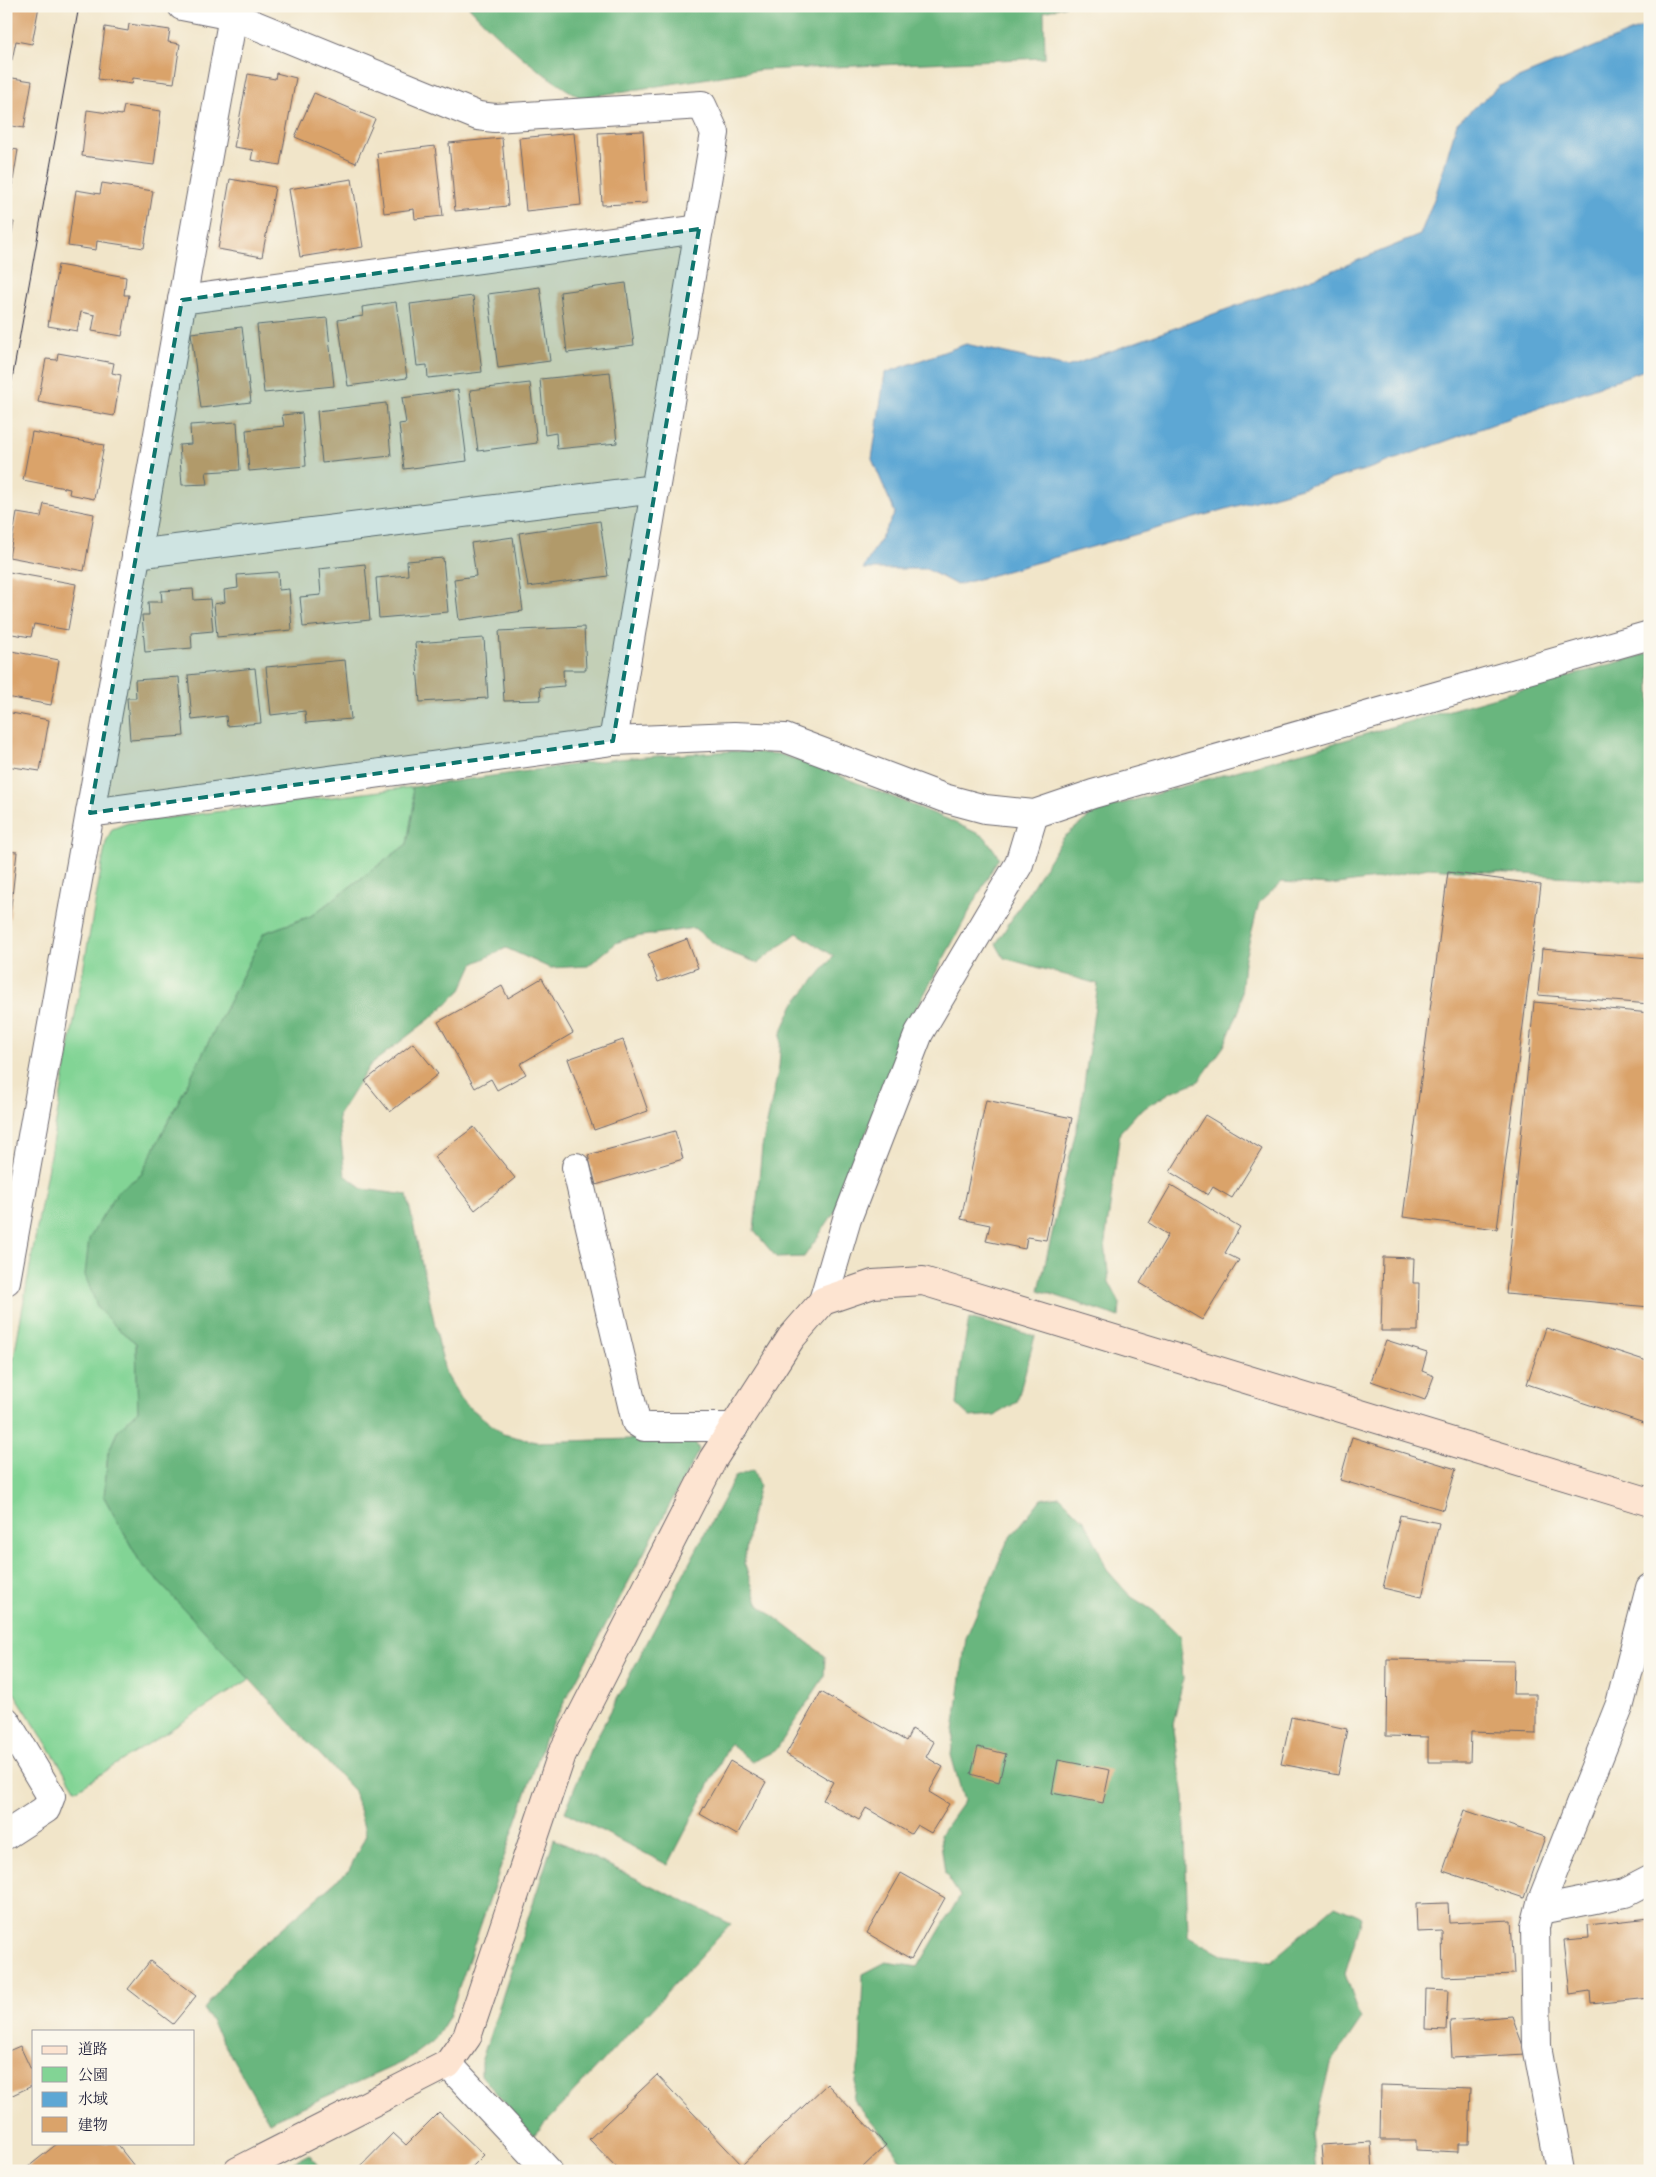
<svg xmlns="http://www.w3.org/2000/svg" width="1656" height="2177" viewBox="0 0 1656 2177" font-family="'IM FELL Great Primer','Noto Serif JP',serif">
<style>
.green{fill:#82d495;stroke:#527b68}
.forest{fill:#69b67e;stroke:#466c5c}
.water{fill:#5da7d4;stroke:#406488}
.building{fill:#daa36a}
.lines{fill:none;stroke-linecap:round;stroke-linejoin:round}
.street-casing{stroke:#6a666d;stroke-width:30}
.secondary-casing{stroke:#6a666d;stroke-width:30}
.street{stroke:#fff;stroke-width:28}
.secondary{stroke:#fde4d1;stroke-width:28}
.tram{stroke:#22223b;stroke-width:1}
.marked{fill:#0f766e;fill-opacity:0.2;stroke:#0f766e;stroke-width:4;stroke-dasharray:10 6;stroke-linejoin:round}
</style>
<rect width="100%" height="100%" fill="#fbf7ec"/>
<filter id="ink" filterUnits="userSpaceOnUse"><feTurbulence type="fractalNoise" baseFrequency=".02" numOctaves="2"/><feDisplacementMap in="SourceGraphic" scale="10" xChannelSelector="R" yChannelSelector="G"/><feConvolveMatrix kernelMatrix="1 2 1 2 8 2 1 2 1" color-interpolation-filters="sRGB"/></filter>
<filter id="wash" filterUnits="userSpaceOnUse"><feTurbulence type="fractalNoise" baseFrequency=".0096" numOctaves="4" result="noise"/><feDisplacementMap in="SourceGraphic" scale="20" xChannelSelector="R" yChannelSelector="G"/><feGaussianBlur stdDeviation="1.12" result="paint"/><feColorMatrix in="noise" values="0 0 0 0 0 0 0 0 0 0 0 0 0 0 0 0 0 1.4 0 .05"/><feComposite in="paint" operator="in"/></filter>
<g filter="url(#wash)">
<rect width="100%" height="100%" fill="#f1e5c9"/>
<path class="green" d="M412 787 414 804 407 844 311 916 264 933 141 1175 118 1191 117 1328 136 1343 138 1411 118 1430 108 1453 104 1497 140 1562 250 1679 76 1790 6 1680V1401L106 842 112 829 128 823Z"/>
<g class="forest">
<path d="M468 6H1066L1044 12 1045 58 760 70 581 98C539 74 502 42 468 6Z"/>
<path d="M1650 653V882L1428 868 1376 879 1330 885 1282 882 1259 903 1244 962 1240 1008 1224 1046 1199 1081 1171 1092 1138 1112 1120 1132 1105 1243 1109 1282 1120 1303 1119 1317 1039 1290 1080 1113 1098 984 1004 958 996 944 1063 838 1096 811Z"/>
<path d="M733 751 779 754 818 767 947 819 985 837 999 857 909 1022 838 1207 804 1257 777 1258 754 1231 762 1147 779 1067 781 1033 794 1004 834 956 797 933 758 963 723 950 694 928 629 938 616 943 588 966 550 968 506 948 473 964 461 990 431 1018 370 1065 338 1116 345 1175 363 1189 407 1195 445 1372 462 1401 503 1434 536 1442 693 1437 699 1450 545 1738 449 2017 435 2039 405 2061 269 2122 204 2009 235 1969 349 1870 366 1835 354 1791 140 1562 104 1497 108 1453 118 1430 138 1411 136 1343 117 1328 98 1309 85 1275 89 1239 118 1191 141 1175 264 933 311 916 407 844 414 804 412 787 616 759Z"/>
<path d="M969 1318 1035 1336 1017 1402 995 1415 970 1417 957 1405 960 1372Z"/>
<path d="M753 1470 759 1485 751 1517 744 1563 759 1605 825 1656 824 1677 776 1750 752 1762 730 1744 668 1865 565 1812 590 1750 735 1477Z"/>
<path d="M1060 1496 1085 1521 1098 1548 1107 1570 1130 1596 1154 1611 1180 1636 1183 1680 1173 1724 1184 1797 1188 1936 1224 1955 1271 1961 1335 1906 1362 1918 1345 1973 1361 2019 1330 2065 1313 2134 1317 2171H907L893 2148 853 2100 860 2055 863 1974 886 1962 918 1967 960 1896 945 1873 940 1835 964 1801 951 1755 966 1638 1007 1542 1041 1499Z"/>
<path d="M554 1839 731 1924 533 2136 481 2075V2062Z"/>
<path d="M309 2154 322 2171H277Z"/>
</g>
<path class="water" d="M1650 24V368L1368 469 957 585 926 569H863L895 513 872 459 885 373 966 344 1067 367 1327 273 1420 235 1436 194 1457 123 1499 86Z"/>
<g id="blocks">
<g class="building">
<path d="M6 6H39L32 44 16 41 12 60 6 59Z"/>
<path d="M129 24 170 30 168 42 180 44 174 83 133 78 132 84 98 79 105 27 128 31Z"/>
<path d="M276 73 296 78 280 165 251 160 253 150 234 147 248 74 275 79Z"/>
<path d="M6 77 32 81 24 128 6 125Z"/>
<path d="M314 93 375 119 356 163 295 137Z"/>
<path d="M124 106 161 111 154 165 82 156 87 110 122 115Z"/>
<path d="M643 131 647 203 602 205 598 133Z"/>
<path d="M574 133 581 205 526 211 519 138Z"/>
<path d="M502 138 508 206 455 211 449 143Z"/>
<path d="M435 146 443 216 415 219 414 209 384 213 377 153Z"/>
<path d="M6 148 18 150 11 193 6 192Z"/>
<path d="M230 179 275 187 262 257 218 249Z"/>
<path d="M352 179 363 247 300 257 289 189Z"/>
<path d="M102 183 153 191 144 248 97 241 96 250 68 246 76 190 100 194Z"/>
<path d="M6 221 14 222 7 259H6Z"/>
<path d="M58 265 126 277 124 295H129L122 336 92 331 95 315 81 312 77 331 48 326Z"/>
<path d="M626 283 634 345 567 353 560 292Z"/>
<path d="M540 287 550 361 498 368 488 294Z"/>
<path d="M473 296 482 372 428 378 427 365 417 366 410 304Z"/>
<path d="M396 302 407 378 348 386 338 320 363 316 362 307Z"/>
<path d="M327 318 334 386 264 393 257 325Z"/>
<path d="M242 327 251 402 201 408 191 333Z"/>
<path d="M58 353 114 363 112 373 121 375 114 416 38 402 46 359 57 360Z"/>
<path d="M610 372 617 443 557 449 556 433 545 435 540 379Z"/>
<path d="M530 383 537 443 478 451 470 390Z"/>
<path d="M458 390 467 461 404 469 399 424 406 423 402 398Z"/>
<path d="M386 403 391 456 322 463 317 411Z"/>
<path d="M302 413 306 466 249 471 246 430 284 426 282 415Z"/>
<path d="M237 422 240 470 206 472 208 484 182 485 179 445 191 444 190 425Z"/>
<path d="M32 432 104 445 94 499 69 494 70 489 23 480Z"/>
<path d="M44 504 94 514 84 571 9 557 17 513 41 517Z"/>
<path d="M600 521 608 576 528 587 519 533Z"/>
<path d="M513 537 523 611 459 620 454 579 476 576 471 543Z"/>
<path d="M443 558 448 612 379 618 376 578 408 575 407 561Z"/>
<path d="M365 564 370 620 303 627 300 597 321 595 319 569Z"/>
<path d="M9 572 76 584 68 630 34 624 31 637 6 633V584Z"/>
<path d="M278 572 279 590 289 589 292 630 217 637 214 604 225 602 224 590 238 588 237 575Z"/>
<path d="M193 589 194 600 210 599 213 631 191 633 192 648 145 652 142 615H149L148 602H162L161 591Z"/>
<path d="M584 627 586 670H563L564 686 540 688 541 700 504 701 499 631Z"/>
<path d="M484 638 488 698 420 702 415 643Z"/>
<path d="M6 650 59 660 51 705 6 697Z"/>
<path d="M345 660 351 719 306 723 305 711 271 715 266 667Z"/>
<path d="M255 668 261 723 227 726 226 716 192 720 188 675Z"/>
<path d="M179 677 184 736 130 740 127 698H136L135 680Z"/>
<path d="M6 712 49 720 40 771 6 766Z"/>
<path d="M6 851 17 852 9 924H6Z"/>
<path d="M1448 872 1541 885 1497 1229 1403 1217Z"/>
<path d="M687 939 698 968 658 982 648 954Z"/>
<path d="M1542 949 1650 958V1004L1538 995Z"/>
<path d="M542 978 573 1033 520 1064 526 1074 497 1090 491 1079 475 1088 438 1022 502 986 508 998Z"/>
<path d="M1534 1002 1650 1013V1307L1506 1294Z"/>
<path d="M623 1040 648 1111 594 1130 568 1059Z"/>
<path d="M413 1043 438 1074 390 1112 365 1081Z"/>
<path d="M986 1100 1072 1118 1046 1240 1027 1237 1025 1249 986 1241 990 1225 961 1219Z"/>
<path d="M1205 1115 1262 1149 1232 1198 1213 1187 1208 1195 1170 1172Z"/>
<path d="M474 1127 515 1178 475 1210 434 1157Z"/>
<path d="M675 1131 683 1159 596 1185 588 1155Z"/>
<path d="M1171 1185 1240 1227 1225 1253 1239 1260 1202 1320 1140 1283 1168 1235 1149 1223Z"/>
<path d="M1383 1257 1414 1258 1413 1283H1419L1418 1331H1381Z"/>
<path d="M1546 1328 1650 1362V1425L1527 1384Z"/>
<path d="M1386 1340 1427 1353 1422 1371 1434 1376 1425 1400 1371 1381Z"/>
<path d="M1352 1437 1456 1469 1444 1510 1340 1480Z"/>
<path d="M1400 1515 1439 1523 1422 1597 1383 1588Z"/>
<path d="M1387 1659 1514 1661 1513 1694H1536V1734L1471 1732 1470 1762H1428V1737L1386 1736Z"/>
<path d="M821 1692 906 1741 912 1729 934 1742 926 1757 943 1767 929 1792 949 1804 931 1833 917 1825 911 1834 866 1808 859 1820 823 1800 833 1782 786 1754Z"/>
<path d="M1291 1717 1347 1729 1338 1775 1281 1764Z"/>
<path d="M978 1747 1006 1754 999 1782 971 1774Z"/>
<path d="M1058 1760 1110 1770 1103 1803 1052 1793Z"/>
<path d="M730 1761 766 1782 737 1835 700 1814Z"/>
<path d="M1464 1810 1545 1837 1524 1898 1443 1871Z"/>
<path d="M901 1873 945 1898 911 1959 867 1933Z"/>
<path d="M1448 1903 1449 1923 1511 1920 1514 1974 1443 1977 1442 1931 1417 1932 1416 1904Z"/>
<path d="M1650 1918V1998L1591 2004 1590 1991 1570 1994 1564 1940 1589 1938 1588 1925Z"/>
<path d="M150 1961 196 1996 173 2024 128 1989Z"/>
<path d="M1426 1989 1448 1990 1446 2030 1425 2029Z"/>
<path d="M1512 2016 1526 2054 1452 2058 1450 2021Z"/>
<path d="M20 2046 34 2076V2085L6 2098V2052Z"/>
<path d="M657 2075 742 2165 827 2084 886 2145 859 2171H620L589 2139Z"/>
<path d="M1381 2085 1471 2088 1469 2144H1459V2152L1416 2150V2140H1380Z"/>
<path d="M439 2112 484 2155 468 2171H356L393 2133 406 2145Z"/>
<path d="M1371 2142 1373 2171H1323L1321 2145Z"/>
<path d="M58 2143H116L138 2171H23Z"/>
</g>
</g>
</g>
<g filter="url(#ink)">
<use href="#blocks" fill-opacity="0" stroke="#6a666d" stroke-width="1"/>
<g class="lines">
<defs>
<g id="street">
<path d="M182 6 233 16 478 116 495 118 702 105 715 133 613 741"/>
<path d="M182 300 699 229"/>
<path d="M136 554 655 489"/>
<path d="M90 813 613 741 734 736 785 738 944 798 985 809 1034 814 1093 794 1650 635"/>
<path d="M576 1167 636 1422 644 1427H734"/>
<path d="M6 1281 233 16 232 6"/>
<path d="M823 1301 847 1219 919 1033 1019 864 1034 814"/>
<path d="M6 1721 51 1796 46 1809 6 1835"/>
<path d="M1540 1910 1625 1893 1650 1880"/>
<path d="M448 2064 548 2171"/>
<path d="M1560 2171 1537 2046 1535 1927 1541 1903 1620 1704 1650 1588"/>
</g>
<path id="secondary" d="M238 2171 448 2064 467 2037 562 1754 713 1459 791 1338 823 1301 873 1284 923 1281 1650 1502"/>
</defs>
<use href="#street" class="street-casing"/>
<use href="#secondary" class="secondary-casing"/>
<use href="#street" class="street"/>
<use href="#secondary" class="secondary"/>
<path class="tram" d="M6 413 79 6"/>
</g>
</g>
<path class="marked" d="M699 229 613 741 90 813 182 300Z"/>
<rect width="1656" height="2177" fill="none" stroke="#fbf7ec" stroke-width="25"/>
<rect x="32" y="2030" width="162" height="115" fill="#fbf7ec" stroke="#a4a2a5"/>
<rect x="42" y="2046" width="25" height="8" fill="#fde4d1" stroke="#a4a2a5"/>
<text x="78" y="2054" font-size="15" fill="#22223b">道路</text>
<rect x="42" y="2067" width="25" height="15" fill="#82d495" stroke="#a4a2a5"/>
<text x="78" y="2080" font-size="15" fill="#22223b">公園</text>
<rect x="42" y="2092" width="25" height="15" fill="#5da7d4" stroke="#a4a2a5"/>
<text x="78" y="2104" font-size="15" fill="#22223b">水域</text>
<rect x="42" y="2117" width="25" height="15" fill="#daa36a" stroke="#a4a2a5"/>
<text x="78" y="2130" font-size="15" fill="#22223b">建物</text>
</svg>
